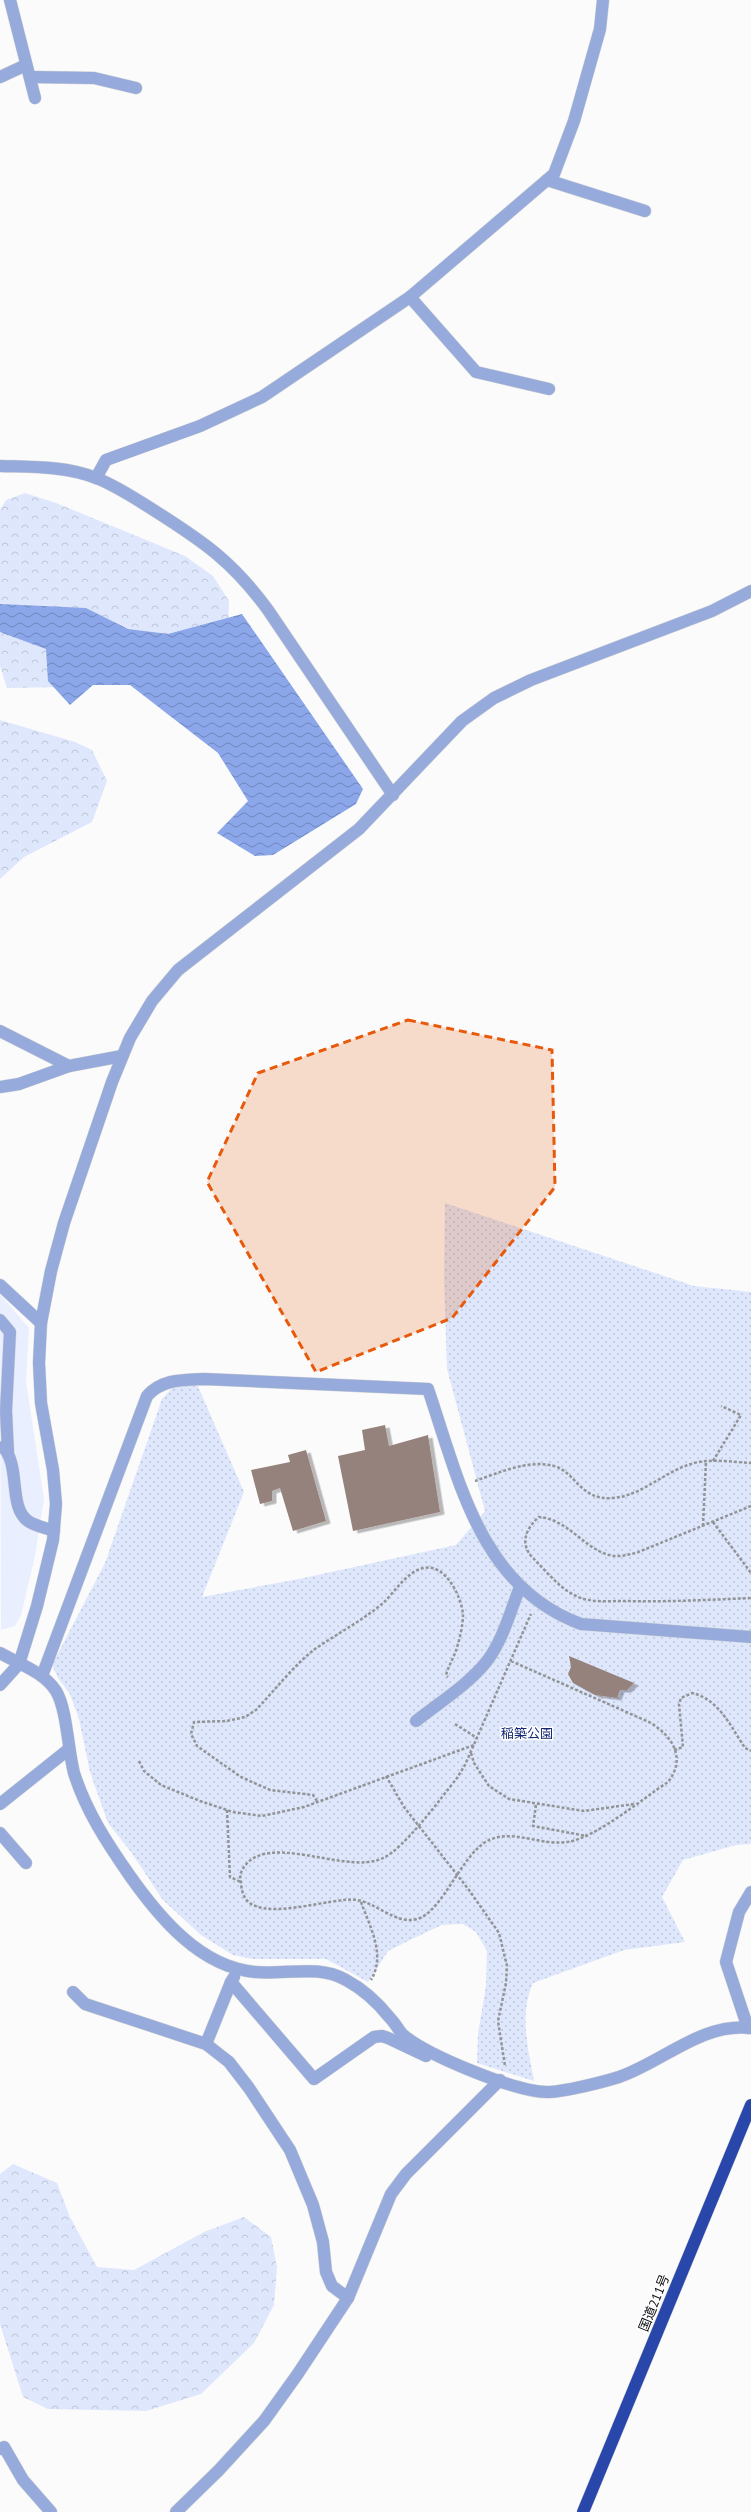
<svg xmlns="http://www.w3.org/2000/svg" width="751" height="2512" viewBox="0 0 751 2512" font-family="'PT Sans','Noto Sans JP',sans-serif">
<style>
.built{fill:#e9efff}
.forest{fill:url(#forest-crowns)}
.park{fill:url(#park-dots)}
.water{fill:url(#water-waves)}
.building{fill:#96827b;filter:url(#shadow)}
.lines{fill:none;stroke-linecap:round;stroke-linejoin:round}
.minor-casing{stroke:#d4d5d6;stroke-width:13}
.highway-casing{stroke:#d4d5d6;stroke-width:13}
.path{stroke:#939496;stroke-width:2.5;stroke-dasharray:3 2;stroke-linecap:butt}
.minor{stroke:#96abdb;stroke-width:12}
.highway{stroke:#2947ab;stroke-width:12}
.marked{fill:#e8590c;fill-opacity:0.2;stroke:#e8590c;stroke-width:3;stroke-dasharray:8 5;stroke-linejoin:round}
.labels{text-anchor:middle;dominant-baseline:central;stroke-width:3;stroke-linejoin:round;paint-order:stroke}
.park-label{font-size:13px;fill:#142874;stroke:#fff}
.street-label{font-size:13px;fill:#0a0c12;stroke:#fff}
</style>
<defs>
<pattern id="forest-crowns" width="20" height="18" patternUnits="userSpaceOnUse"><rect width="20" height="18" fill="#dee7fc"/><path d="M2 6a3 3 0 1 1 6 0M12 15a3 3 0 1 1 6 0" fill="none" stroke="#bdc5d7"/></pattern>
<pattern id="park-dots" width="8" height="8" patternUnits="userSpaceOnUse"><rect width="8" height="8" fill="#dee7fc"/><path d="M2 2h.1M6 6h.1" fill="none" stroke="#bdc5d7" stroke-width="1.8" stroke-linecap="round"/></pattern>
<pattern id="water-waves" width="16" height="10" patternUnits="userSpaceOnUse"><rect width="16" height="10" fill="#8ba7ea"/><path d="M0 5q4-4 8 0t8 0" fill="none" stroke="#7086bc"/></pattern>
<filter id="shadow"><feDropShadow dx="4.5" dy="2.5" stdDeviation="0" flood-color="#0004"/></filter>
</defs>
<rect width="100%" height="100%" fill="#fbfbfb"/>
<path class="built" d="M0 1294 29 1328 26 1382 44 1499 35 1556 21 1615 15 1626 1 1630Z"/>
<g class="forest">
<path d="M25 493 56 503 185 556 213 576 229 601 228 637 60 687 7 688 0 666V510L6 500Z"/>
<path d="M0 720 75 742 92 750 107 781 92 822 24 857 0 879Z"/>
<path d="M13 2164 57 2183 70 2217 97 2267 134 2270 204 2232 244 2217 271 2237 277 2267 274 2305 254 2343 201 2394 146 2411 48 2409 23 2397 0 2324V2174Z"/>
</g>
<path class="park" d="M445 1203 694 1286 751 1292V1844L736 1845 683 1860 662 1897 685 1942 624 1950 533 1983C519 2015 528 2048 534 2081L477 2063 478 2034 486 1986 487 1951 476 1932 463 1924 442 1925 414 1938 388 1951 368 1982 326 1959H253L233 1955 201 1935 163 1900 131 1852 108 1823 90 1772 79 1719 70 1694 58 1678 52 1665 105 1563 162 1399 173 1387 197 1384 244 1492 202 1597 299 1579 456 1545 485 1511 447 1369 444 1277Z"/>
<path class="water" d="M0 604 86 608 128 629 168 634 242 614 363 789 356 804 273 855 255 856 217 833 248 801 218 753 130 685H93L70 705 48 681 46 649 0 632Z"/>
<g class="building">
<path d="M385 1425 389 1446 428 1435 440 1512 353 1531 338 1456 365 1450 362 1430Z"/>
<path d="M306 1450 326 1521 293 1531 280 1488 272 1491V1501L260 1504 251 1470 290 1462 288 1455Z"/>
<path d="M569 1656 634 1683 627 1690H620L617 1698 595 1695 573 1683 568 1674 571 1667Z"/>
</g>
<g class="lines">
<defs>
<g id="minor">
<path d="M10 0 35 98"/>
<path d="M0 77 26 65"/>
<path d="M30 77 94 78 136 88"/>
<path d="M547 180 645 211"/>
<path d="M410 297 476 372 549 389"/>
<path d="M0 466C32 467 66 466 96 478 117 486 136 499 155 511 204 542 233 562 268 610L393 795"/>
<path d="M96 478 106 460 200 426 262 397 410 297 554 174 574 121 600 29 603 0"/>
<path d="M0 1031 69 1066 122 1056"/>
<path d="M0 1087 19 1084 69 1066"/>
<path d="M0 1285 41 1323"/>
<path d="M0 1320 10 1332 6 1411 8 1452"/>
<path d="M3 1447C21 1466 8 1507 28 1521 35 1526 46 1528 54 1531"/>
<path d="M0 1653C19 1664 44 1672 56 1691 67 1709 68 1751 74 1773 86 1811 107 1843 130 1876 159 1917 200 1967 255 1972 286 1975 318 1964 346 1980 363 1989 378 2003 390 2018 395 2023 398 2029 402 2034 426 2055 516 2092 547 2092 564 2092 603 2082 619 2077 663 2062 702 2022 751 2028"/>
<path d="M42 1676 147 1396C162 1379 182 1380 204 1379L428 1389C459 1480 480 1587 581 1624L751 1637"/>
<path d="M0 1685 19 1664 37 1606 53 1540 56 1504 53 1470 41 1403 39 1363 41 1323 51 1271 64 1223 112 1082 130 1038 152 1001 178 970 359 829 462 721 494 698 531 680 712 611 751 591"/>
<path d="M416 1721C440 1702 468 1685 487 1661 503 1640 510 1612 520 1587"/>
<path d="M0 1804 69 1749"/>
<path d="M0 1833 26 1863"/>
<path d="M234 1977 231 1982 314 2079 374 2037 382 2036 388 2038 426 2056"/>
<path d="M231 1982 206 2044 229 2062 249 2088 290 2150 313 2205 323 2242 326 2272 332 2286 348 2298"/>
<path d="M73 1992 85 2004 206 2044"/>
<path d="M748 2028 726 1962 739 1912 751 1892"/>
<path d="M0 2449 4 2447 23 2480 51 2512"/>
<path d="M176 2512 219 2470 264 2421 297 2375 348 2298 391 2194 406 2174 500 2080"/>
</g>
<path id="highway" d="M583 2512 751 2105"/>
</defs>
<use href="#minor" class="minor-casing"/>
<use href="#highway" class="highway-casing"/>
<g class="path">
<path d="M713 1461 741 1415 721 1406"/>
<path d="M475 1481C498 1473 529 1459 554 1466 576 1472 580 1501 613 1498 641 1496 664 1472 691 1464 709 1458 732 1462 751 1463"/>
<path d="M751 1506 636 1553C630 1554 624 1556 618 1556 590 1557 570 1519 539 1517 526 1528 519 1544 533 1558 546 1571 559 1588 576 1596 590 1603 608 1601 624 1601 666 1602 708 1600 751 1598"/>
<path d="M713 1522 751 1573"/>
<path d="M703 1526 706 1461"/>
<path d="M511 1661 649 1722C672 1735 687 1758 668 1782 642 1799 596 1838 567 1842 541 1846 514 1829 489 1840 461 1854 443 1912 417 1919 396 1925 377 1903 357 1900 332 1896 258 1925 244 1896 241 1890 241 1882 240 1875 258 1825 345 1877 383 1858 404 1849 441 1798 457 1778L465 1765 530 1616 531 1614"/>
<path d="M455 1724 477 1738"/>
<path d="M674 1750 683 1747 679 1704 681 1698 692 1693C719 1699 731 1727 745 1748L751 1751"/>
<path d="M471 1753 474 1763 489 1786 509 1799 584 1811 634 1804"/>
<path d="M139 1761 144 1771 161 1785 200 1801 233 1812 262 1816 304 1807 474 1745"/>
<path d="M386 1776 404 1807 469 1890 499 1933 507 1966 506 1983 498 2021 505 2066"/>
<path d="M317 1801 313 1795 270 1790 241 1777 197 1746 191 1734 194 1722 227 1721 245 1717 256 1710C273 1692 296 1663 315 1649 338 1633 362 1621 383 1603 395 1592 407 1571 424 1568 445 1563 462 1597 463 1615 463 1625 459 1643 455 1653 452 1661 448 1667 446 1675L448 1677"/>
<path d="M536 1805 533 1826 587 1836"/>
<path d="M227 1810 230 1877 241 1882"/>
<path d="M361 1902C370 1927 386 1955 371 1980"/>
</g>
<use href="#minor" class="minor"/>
<use href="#highway" class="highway"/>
</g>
<path class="marked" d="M408 1020 552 1050 555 1187 452 1318 316 1372 207 1182 258 1073Z"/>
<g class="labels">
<g class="park-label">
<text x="527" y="1733">稲築公園</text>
</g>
<g class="street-label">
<text transform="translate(654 2303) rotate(-68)">国道211号</text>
</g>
</g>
</svg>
